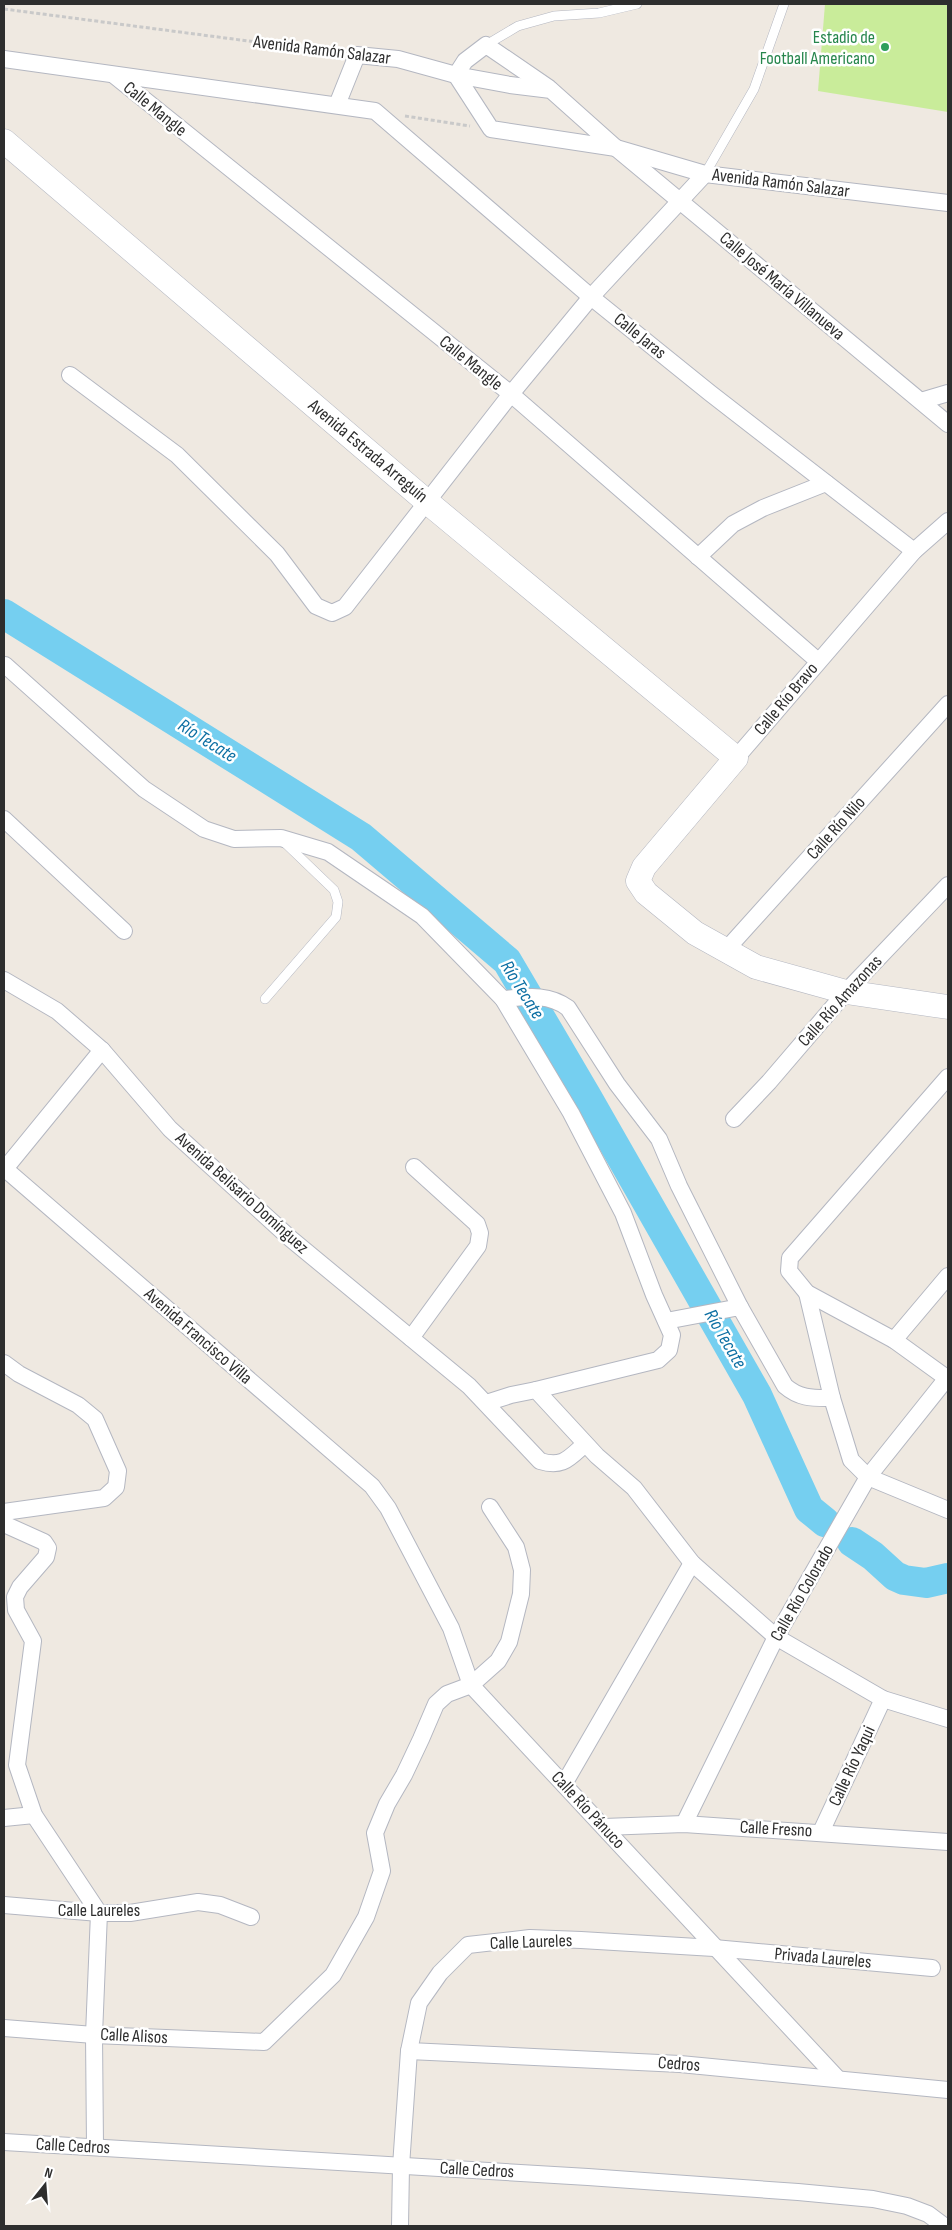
<svg xmlns="http://www.w3.org/2000/svg" width="952" height="2230" viewBox="0 0 952 2230" font-family="'Sofia Sans Condensed',sans-serif">
<style>
.pitch{fill:#c9ec9a}
.lines{fill:none;stroke-linecap:round;stroke-linejoin:round}
.river{stroke:#75cff0;stroke-width:30}
.lane-casing{stroke:#b4b7c1;stroke-width:10}
.street-casing{stroke:#b4b7c1;stroke-width:18}
.secondary-casing{stroke:#b4b7c1;stroke-width:25}
.path{stroke:#c9c9c9;stroke-width:3;stroke-dasharray:4 2.5;stroke-linecap:butt}
.lane{stroke:#fff;stroke-width:9}
.street{stroke:#fff;stroke-width:16}
.secondary{stroke:#fff;stroke-width:24}
.leisure-dot{fill:#2e9e5b;stroke:#fff;stroke-width:2}
.labels{text-anchor:middle;dominant-baseline:central;stroke-width:5;stroke-linejoin:round;paint-order:stroke}
.leisure-label{font-size:18px;fill:#27864d;stroke:#fff;text-anchor:end}
.street-label{font-size:18px;fill:#2e2e2e;stroke:#fff}
.water-label{font-size:19px;font-style:italic;fill:#0d6fa3;stroke:#fff}
</style>
<rect width="100%" height="100%" fill="#efe9e1"/>
<path class="pitch" d="M825 4H948V112L818 91Z"/>
<g class="lines">
<g class="river">
<path d="M4 614 361 837 507 961 587 1097 757 1395 809 1509 825 1522"/>
<path d="M852 1542 873 1556 895 1576 904 1580 926 1583 948 1578"/>
</g>
<defs>
<g id="lane">
<path d="M486 45 518 26 554 16 599 13 637 4"/>
<path d="M705 174 754 89 784 4"/>
<path d="M265 999 336 917 338 902 334 890 284 842"/>
</g>
<g id="street">
<path d="M4 59 375 111 591 297 710 393 914 551"/>
<path d="M115 76 511 394 818 661"/>
<path d="M549 88 486 45 465 61 456 75 491 129 616 148 705 174 948 203"/>
<path d="M337 105 357 55 398 59 456 75 510 85 551 90 616 148 948 424"/>
<path d="M70 375 177 455 277 554 316 606 332 613 345 607 511 394 591 297 705 174"/>
<path d="M921 401 948 393"/>
<path d="M698 557 733 524 763 508 826 483"/>
<path d="M5 665 144 789 204 829 234 839 281 838 328 852 422 916 503 999 571 1113 623 1213 654 1295 672 1335 669 1350 658 1360 536 1390"/>
<path d="M736 758 914 551 948 521"/>
<path d="M4 819 124 931"/>
<path d="M725 951 948 704"/>
<path d="M4 980 57 1011 102 1050 170 1129 291 1239 469 1386 540 1461C563 1468 569 1458 585 1444"/>
<path d="M503 999C526 997 548 993 568 1008L617 1084 659 1139 679 1186 740 1307"/>
<path d="M948 1077 790 1258 789 1271 807 1293 894 1340 948 1379"/>
<path d="M734 1119 769 1082 846 992 948 885"/>
<path d="M4 1168 372 1486 388 1508 451 1628 471 1685 838 2079"/>
<path d="M4 1170 102 1050"/>
<path d="M807 1293 832 1398 851 1460 868 1477 948 1510"/>
<path d="M666 1321 740 1307 785 1386C800 1399 813 1398 832 1398"/>
<path d="M411 1338 478 1246 480 1233 477 1224 414 1167"/>
<path d="M894 1340 948 1276"/>
<path d="M4 1363 19 1374 78 1405 95 1419 118 1471 116 1487 104 1498 4 1512"/>
<path d="M486 1403 511 1395 536 1390 597 1456 634 1488 692 1563 776 1637 883 1699 948 1719"/>
<path d="M4 1524 44 1542 48 1548 46 1557 20 1587 15 1597 16 1610 33 1641 17 1765 34 1815 99 1913 94 2035 95 2146"/>
<path d="M564 1784 692 1563"/>
<path d="M4 1818 34 1815"/>
<path d="M684 1824 776 1637 868 1477 947 1378"/>
<path d="M604 1827 684 1824 948 1842"/>
<path d="M821 1832 883 1699"/>
<path d="M4 1905 99 1913H130L198 1902 220 1905 251 1917"/>
<path d="M4 2028 94 2035 264 2042 333 1975 366 1917 382 1871 375 1833 387 1804 404 1775 421 1739 436 1704 447 1694 471 1685 498 1661 509 1642 521 1594 522 1570 516 1547 490 1507"/>
<path d="M409 2051 680 2064 948 2090"/>
<path d="M4 2142 588 2177 798 2192 873 2199 907 2206 928 2214 944 2226"/>
<path d="M400 2226 401 2166 409 2051 419 2003 440 1973 468 1945 530 1938 581 1940 714 1948 932 1968"/>
</g>
<path id="secondary" d="M4 141 426 501 736 758 644 867 638 881 646 893 695 933 756 967 846 992 948 1007"/>
</defs>
<use href="#lane" class="lane-casing"/>
<use href="#street" class="street-casing"/>
<use href="#secondary" class="secondary-casing"/>
<g class="path">
<path d="M4 9 340 53"/>
<path d="M405 116 470 126"/>
</g>
<use href="#lane" class="lane"/>
<use href="#street" class="street"/>
<use href="#secondary" class="secondary"/>
</g>
<circle class="leisure-dot" cx="885" cy="47" r="5"/>
<g class="labels">
<g class="leisure-label">
<text x="875" y="37">Estadio de<tspan x="875" dy="21">Football Americano</tspan></text>
</g>
<g class="street-label">
<text transform="translate(322 50) rotate(7)">Avenida Ramón Salazar</text>
<text transform="translate(155 109) rotate(39)">Calle Mangle</text>
<text transform="translate(781 183) rotate(7)">Avenida Ramón Salazar</text>
<text transform="translate(782 286) rotate(40)">Calle José María Villanueva</text>
<text transform="translate(640 336) rotate(39)">Calle Jaras</text>
<text transform="translate(471 363) rotate(39)">Calle Mangle</text>
<text transform="translate(368 451) rotate(40)">Avenida Estrada Arreguín</text>
<text transform="translate(786 699) rotate(-50)">Calle Río Bravo</text>
<text transform="translate(836 828) rotate(-48)">Calle Río Nilo</text>
<text transform="translate(840 1001) rotate(-48)">Calle Río Amazonas</text>
<text transform="translate(242 1193) rotate(42)">Avenida Belisario Domínguez</text>
<text transform="translate(198 1336) rotate(41)">Avenida Francisco Villa</text>
<text transform="translate(802 1593) rotate(-60)">Calle Río Colorado</text>
<text transform="translate(852 1766) rotate(-65)">Calle Río Yaqui</text>
<text transform="translate(588 1810) rotate(47)">Calle Río Pánuco</text>
<text transform="translate(776 1829) rotate(3)">Calle Fresno</text>
<text x="99" y="1910">Calle Laureles</text>
<text transform="translate(531 1942) rotate(-2)">Calle Laureles</text>
<text transform="translate(823 1958) rotate(5)">Privada Laureles</text>
<text transform="translate(134 2036) rotate(3)">Calle Alisos</text>
<text transform="translate(679 2064) rotate(4)">Cedros</text>
<text transform="translate(73 2146) rotate(3)">Calle Cedros</text>
<text transform="translate(477 2170) rotate(3)">Calle Cedros</text>
</g>
<g class="water-label">
<text transform="translate(207 741) rotate(32)">Río Tecate</text>
<text transform="translate(522 990) rotate(58)">Río Tecate</text>
<text transform="translate(725 1339) rotate(60)">Río Tecate</text>
</g>
</g>
<rect width="952" height="2230" fill="none" stroke="#2e2e2e" stroke-width="10"/>
<g transform="translate(45 2185) rotate(17)" stroke="#ffffff" stroke-width="4" paint-order="stroke">
<path d="M0-4L9 19L0 12L-9 19Z" fill="#2e2e2e"/>
<text y="-8" font-size="14" font-weight="bold" text-anchor="middle" fill="#2e2e2e">N</text>
</g>
</svg>
